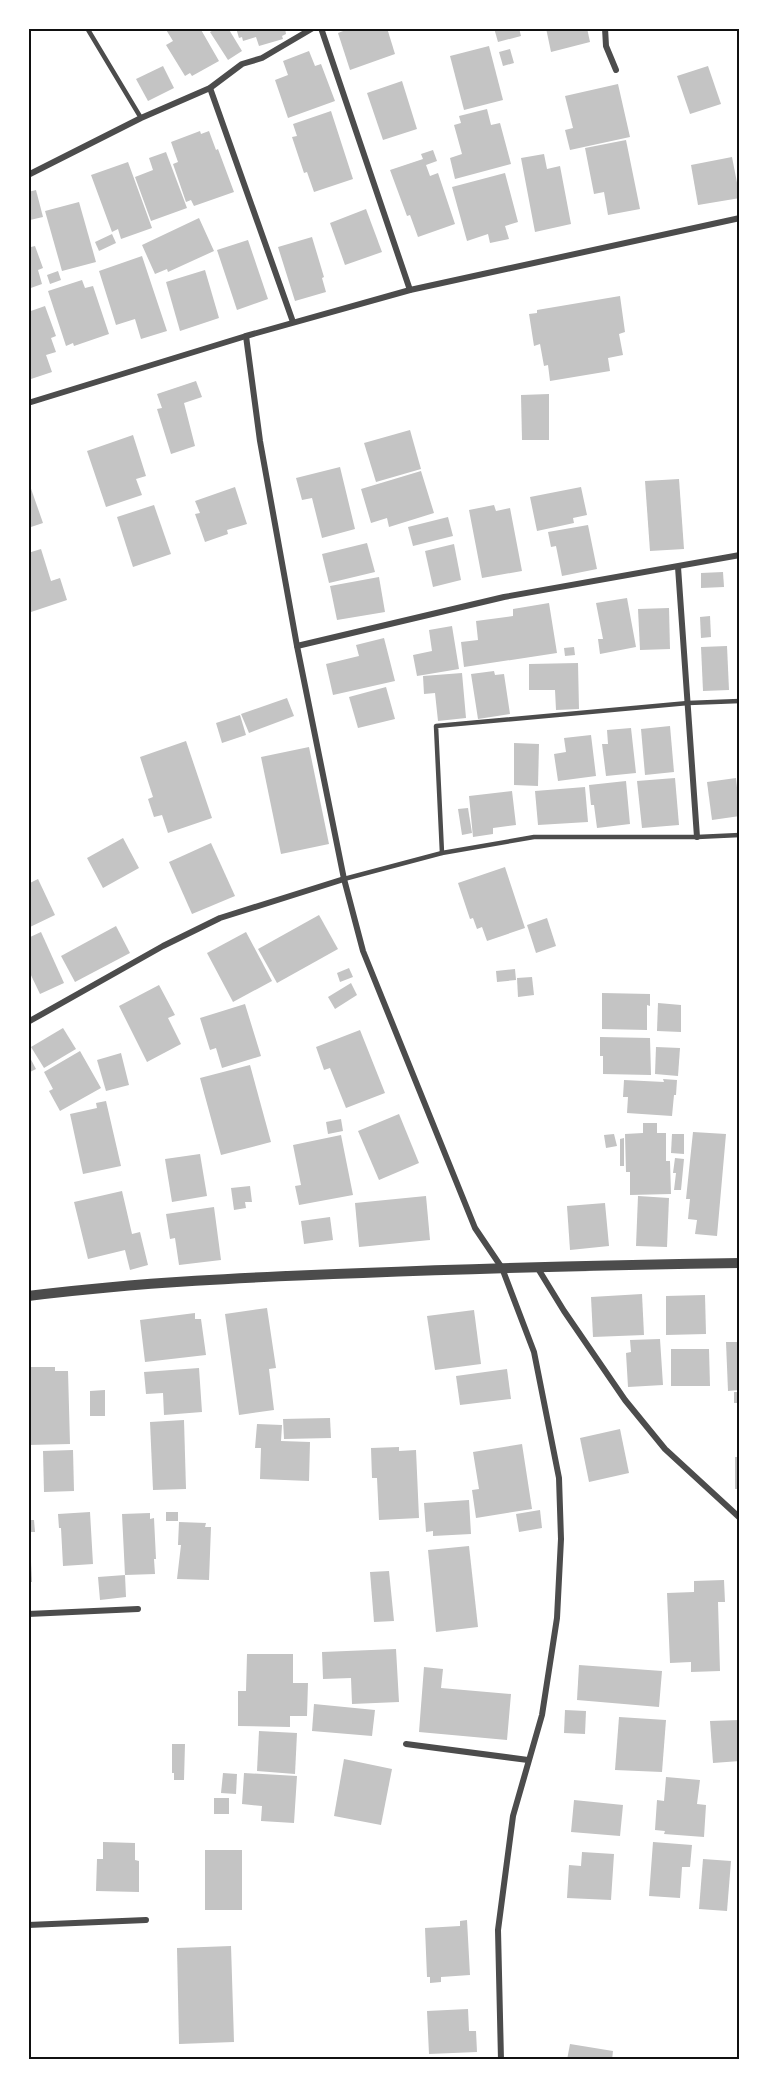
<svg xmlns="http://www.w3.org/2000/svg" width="768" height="2088" viewBox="0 0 768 2088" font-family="'Golos Text',sans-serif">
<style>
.building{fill:#c4c4c4}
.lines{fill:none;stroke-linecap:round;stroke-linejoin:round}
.service{stroke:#4c4c4c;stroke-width:4.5}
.minor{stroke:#4c4c4c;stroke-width:6}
.tertiary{stroke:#4c4c4c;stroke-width:10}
.neatline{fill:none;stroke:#111;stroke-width:2}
</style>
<rect width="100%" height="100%" fill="#fff"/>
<g class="building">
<path d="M165 28H200L219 61 192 76 190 73 185 76 166 45 173 41Z"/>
<path d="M217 28H228L242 51 228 60 210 32Z"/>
<path d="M236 28H285L286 34 282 36 283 39 259 46 256 37 243 41 242 37 239 38Z"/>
<path d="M351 28H387L395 54 350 70 338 33Z"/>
<path d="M494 28H519L521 36 498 42Z"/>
<path d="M546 28H587L590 42 551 52Z"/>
<path d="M489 46 503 100 464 110 450 56Z"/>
<path d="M510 49 514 63 503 66 499 52Z"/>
<path d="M309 51 315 66 321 64 335 101 288 118 275 80 288 75 283 61Z"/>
<path d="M163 66 174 88 148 101 136 79Z"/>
<path d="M708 66 721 104 690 114 677 76Z"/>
<path d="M402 81 417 129 383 140 367 93Z"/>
<path d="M618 84 630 137 570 150 565 130 573 128 565 96Z"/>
<path d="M487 109 491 125 500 123 511 164 455 179 450 158 462 154 454 125 461 123 459 116Z"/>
<path d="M331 111 353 179 314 192 307 172 304 173 292 137 297 136 293 124Z"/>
<path d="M200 131 201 134 209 131 216 150 218 149 234 192 194 206 191 200 186 202 173 164 178 162 171 142Z"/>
<path d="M626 140 640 209 608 215 604 192 594 194 585 148Z"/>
<path d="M433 150 437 161 426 165 430 176 438 173 455 224 418 237 410 215 407 216 390 170 423 159 421 154Z"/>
<path d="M166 152 187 208 151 221 135 177 153 170 149 158Z"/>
<path d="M544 154 547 169 560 166 571 224 535 232 521 158Z"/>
<path d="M732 157 740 198 698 205 691 165Z"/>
<path d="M128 162 152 228 121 239 118 229 112 232 91 175Z"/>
<path d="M505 173 518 222 505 226 509 239 490 243 488 234 467 241 452 187Z"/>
<path d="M36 190 43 217 30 220 28 192Z"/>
<path d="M79 202 96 262 62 271 45 211Z"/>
<path d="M366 209 382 252 345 265 330 223Z"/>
<path d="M199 218 214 251 168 272 167 269 155 274 142 245Z"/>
<path d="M112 234 116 243 99 251 95 242Z"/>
<path d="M312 237 324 277 322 278 326 292 295 301 278 247Z"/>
<path d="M248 240 268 299 237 310 217 250Z"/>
<path d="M28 241 31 247 35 246 43 268 38 270 42 284 28 289Z"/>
<path d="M142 256 167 331 141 339 135 319 116 325 99 271Z"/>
<path d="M205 270 219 318 180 331 166 282Z"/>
<path d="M58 271 61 280 50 284 47 275Z"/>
<path d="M82 280 85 288 93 286 109 334 74 346 73 343 66 346 48 291Z"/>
<path d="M620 296 625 332 619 334 623 355 608 358 610 371 550 381 548 365 544 366 540 344 534 346 529 314 537 313V310Z"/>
<path d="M45 306 56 336 51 338 56 352 46 355 52 372 28 380V312Z"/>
<path d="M196 381 202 397 184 403 195 446 171 454 157 409 162 408 157 394Z"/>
<path d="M549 394V440H522L521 395Z"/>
<path d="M410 430 421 469 376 482 364 443Z"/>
<path d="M133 435 146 476 136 479 142 495 106 507 87 451Z"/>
<path d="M340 467 355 529 322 538 312 498 302 500 296 478Z"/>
<path d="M421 471 434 513 389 527 387 518 371 523 361 489Z"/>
<path d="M679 479 684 549 650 551 645 481Z"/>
<path d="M28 480 43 523 28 528Z"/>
<path d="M235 487 247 524 227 530 228 534 205 542 195 514 200 513 195 501Z"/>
<path d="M581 487 587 515 573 518 574 523 537 531 530 497Z"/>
<path d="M154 505 171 554 133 567 117 517Z"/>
<path d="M494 505 496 511 510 508 522 571 482 578 469 510Z"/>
<path d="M448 517 453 536 413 546 408 527Z"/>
<path d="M588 525 597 569 562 576 556 546 551 547 548 532Z"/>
<path d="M367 543 375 572 329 583 322 554Z"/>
<path d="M454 544 461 580 433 587 425 551Z"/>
<path d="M41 549 51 581 60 578 67 600 28 613V553Z"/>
<path d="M723 572 724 587 701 588V573Z"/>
<path d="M379 577 385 612 337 620 330 586Z"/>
<path d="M627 598 636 647 600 654 598 639H603L596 603Z"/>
<path d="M549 603 557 653 464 667 461 642 478 640 476 621 513 616V609Z"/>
<path d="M669 608 670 649 640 650 638 609Z"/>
<path d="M710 616 711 637 701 638 700 617Z"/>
<path d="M452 626 459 669 417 676 413 655 432 651 429 630Z"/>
<path d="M384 638 395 681 333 695 326 664 359 656 356 645Z"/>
<path d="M727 646 729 690 703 691 701 647Z"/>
<path d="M574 647 575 655 565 656 564 648Z"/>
<path d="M578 663 579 709 556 710 555 690H529V664Z"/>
<path d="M494 671 495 675 504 674 510 714 478 719 471 674Z"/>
<path d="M462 673 466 718 438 721 435 693 424 694 423 676Z"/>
<path d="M386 687 395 719 358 728 349 697Z"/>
<path d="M287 698 294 716 249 733 241 714Z"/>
<path d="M240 715 246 735 222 743 216 723Z"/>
<path d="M670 726 674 772 645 775 641 729Z"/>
<path d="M631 728 636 773 606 776 602 744H608L607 730Z"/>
<path d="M591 735 596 776 558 781 554 754 566 752 564 738Z"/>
<path d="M186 741 212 818 168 833 162 815 154 817 148 799 153 797 140 757Z"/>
<path d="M514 743 539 744 538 786 514 785Z"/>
<path d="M309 747 329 844 281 854 261 757Z"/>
<path d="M675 778 679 825 642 828 637 781Z"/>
<path d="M736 778 740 816 712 820 707 782Z"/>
<path d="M626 781 630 824 597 828 594 805H591L589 785Z"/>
<path d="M585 787 588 822 538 825 535 791Z"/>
<path d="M512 791 516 825 493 828V834L473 837 469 796Z"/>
<path d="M468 808 472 833 462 835 458 809Z"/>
<path d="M123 838 139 868 103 888 87 858Z"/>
<path d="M211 843 235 896 192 914 169 862Z"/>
<path d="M505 867 525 928 487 941 482 927 477 929 473 918 470 919 458 883Z"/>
<path d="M38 879 55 915 30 927 28 884Z"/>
<path d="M319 915 338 949 277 983 258 949Z"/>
<path d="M547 918 556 946 536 953 527 925Z"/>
<path d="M116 926 130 953 75 982 61 956Z"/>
<path d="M41 932 64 983 40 994 28 969V938Z"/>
<path d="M246 932 272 981 233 1002 207 953Z"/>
<path d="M349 968 353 977 340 982 337 973Z"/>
<path d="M515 969 516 980 497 982 496 971Z"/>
<path d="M532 977 534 995 518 997 517 978Z"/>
<path d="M351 983 357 995 335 1009 328 997Z"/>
<path d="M159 985 175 1015 168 1018 181 1044 147 1062 119 1006Z"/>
<path d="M602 993 650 994V1006L647 1005V1030L602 1029Z"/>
<path d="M658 1003 681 1005V1032L657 1031Z"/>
<path d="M245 1004 261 1056 222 1068 216 1048 210 1050 200 1018Z"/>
<path d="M63 1028 76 1049 44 1068 31 1047Z"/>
<path d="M360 1030 385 1093 346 1108 330 1068 324 1070 316 1047Z"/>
<path d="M600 1037 650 1038 651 1075 603 1074V1056H600Z"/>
<path d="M656 1047 680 1048 678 1076 655 1074Z"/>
<path d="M80 1051 101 1088 60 1111 49 1091 53 1089 44 1072Z"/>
<path d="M121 1053 129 1085 106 1091 97 1060Z"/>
<path d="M28 1054 36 1069 28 1073Z"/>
<path d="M250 1065 271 1142 221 1155 200 1078Z"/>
<path d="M663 1079 677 1080 676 1095H674L672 1116 627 1113 628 1097H623L624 1080 664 1082Z"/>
<path d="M106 1101 121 1166 83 1174 70 1114 97 1108 96 1103Z"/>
<path d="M399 1114 419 1163 379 1180 358 1131Z"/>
<path d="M341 1119 343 1131 328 1134 326 1122Z"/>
<path d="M643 1123H657V1133H666V1161H670L671 1194 630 1195V1172H626L625 1134 643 1133Z"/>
<path d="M693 1132 726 1134 717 1236 695 1234 697 1220 688 1219 690 1199H686Z"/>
<path d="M614 1134 617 1146 606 1148 604 1135Z"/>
<path d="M672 1134H684V1154L671 1153Z"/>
<path d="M341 1135 353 1195 299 1205 295 1186 301 1185 293 1145Z"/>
<path d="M624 1138V1166H620V1139Z"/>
<path d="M200 1154 207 1196 172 1202 165 1159Z"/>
<path d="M675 1158 684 1159 681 1190H674L676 1173H673Z"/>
<path d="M250 1186 252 1202H245L246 1208 234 1210 231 1188Z"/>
<path d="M122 1191 132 1234 140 1232 148 1265 130 1270 125 1250 88 1259 74 1202Z"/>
<path d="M426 1196 430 1240 359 1247 355 1203Z"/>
<path d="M638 1196 669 1198 667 1247 636 1246Z"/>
<path d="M605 1203 609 1246 570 1250 567 1206Z"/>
<path d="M214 1207 221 1260 179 1265 175 1238 170 1239 166 1214Z"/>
<path d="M330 1217 333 1240 304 1244 301 1221Z"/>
<path d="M642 1294 644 1335 593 1337 591 1297Z"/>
<path d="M705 1295 706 1334 666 1335V1296Z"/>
<path d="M267 1308 276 1368 269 1369 274 1410 239 1415 225 1314Z"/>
<path d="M474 1310 481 1364 435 1370 427 1316Z"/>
<path d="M195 1313V1319H201L206 1355 145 1362 140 1320Z"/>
<path d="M660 1339 663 1385 628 1387 626 1353 631 1352 630 1340Z"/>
<path d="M726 1342H740V1390L728 1391Z"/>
<path d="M671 1349H709L710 1386H671Z"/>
<path d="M28 1367H55V1371H68L70 1444 28 1445Z"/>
<path d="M199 1368 202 1412 164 1415 163 1393 146 1394 144 1372Z"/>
<path d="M507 1369 511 1399 460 1405 456 1376Z"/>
<path d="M105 1390V1416H90V1391Z"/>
<rect x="734" y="1392" width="6" height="11"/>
<path d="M330 1418 331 1438 284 1439 283 1419Z"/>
<path d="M184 1420 186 1489 153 1490 150 1422Z"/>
<path d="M257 1424 282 1425 281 1441 310 1442 309 1481 260 1479 261 1448H255Z"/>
<path d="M620 1429 629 1473 589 1482 580 1438Z"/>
<path d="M522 1444 532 1509 476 1518 472 1490 479 1489 473 1452Z"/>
<path d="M399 1447V1451L416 1450 419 1518 379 1520 377 1478H372L371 1448Z"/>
<path d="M73 1450 74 1491 44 1492 43 1451Z"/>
<rect x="735" y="1457" width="5" height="32"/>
<path d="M469 1500 471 1534 433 1536V1531L426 1532 424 1503Z"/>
<path d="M540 1510 542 1528 519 1532 516 1514Z"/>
<path d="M90 1512 93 1564 63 1566 61 1528H59L58 1514Z"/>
<rect x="166" y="1512" width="12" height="9"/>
<path d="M150 1513V1519L154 1518 156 1559H154L155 1574 125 1575 126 1597 100 1600 98 1577 125 1575 122 1514Z"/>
<path d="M28 1520H34L35 1532H28Z"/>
<path d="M179 1522 206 1523 205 1527H211L209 1580 177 1579 181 1545H178Z"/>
<path d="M28 1542H30L32 1582H28Z"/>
<path d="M469 1546 478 1627 436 1632 428 1550Z"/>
<path d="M389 1571 394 1621 374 1622 370 1572Z"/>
<path d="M724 1580 725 1602H718L720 1671 691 1672V1662L670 1663 667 1593 694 1592V1581Z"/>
<path d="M396 1649 399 1702 352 1704 351 1678 323 1679 322 1652Z"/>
<path d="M247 1654H293V1683H308L307 1716H290V1727L238 1726V1691H246Z"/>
<path d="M579 1665 662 1671 659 1707 577 1700Z"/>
<path d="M424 1667 443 1669 441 1688 511 1694 507 1740 419 1732Z"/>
<path d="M314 1704 375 1710 372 1736 312 1731Z"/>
<path d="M565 1710 586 1711 585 1734 564 1733Z"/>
<path d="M619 1717 666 1720 662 1772 615 1770Z"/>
<path d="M740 1720V1761L713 1763 710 1721Z"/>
<path d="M259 1731 297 1733 295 1774 257 1771Z"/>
<path d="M172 1744H185L184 1780H174V1773H172Z"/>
<path d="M344 1759 392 1769 381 1825 334 1816Z"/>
<path d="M223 1773 237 1774 236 1794 221 1793Z"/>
<path d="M244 1773 297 1776 294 1823 261 1821 262 1806 242 1804Z"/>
<path d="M666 1777 700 1780 697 1804 706 1805 704 1837 664 1834 665 1831 655 1830 657 1800 664 1801Z"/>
<rect x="214" y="1798" width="15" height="16"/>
<path d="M574 1800 623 1805 620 1836 571 1832Z"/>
<path d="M103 1842 135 1843V1860L139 1861V1892L96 1891 97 1859H103Z"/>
<path d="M653 1842 692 1845 690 1867H682L680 1898 649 1896Z"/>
<rect x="205" y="1850" width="37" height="60"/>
<path d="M582 1852 614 1854 611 1900 567 1898 569 1865 581 1866Z"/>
<path d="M703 1859 731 1861 727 1911 699 1909Z"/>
<path d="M467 1920 470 1975 441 1977V1982L430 1983V1977H427L425 1928 460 1926V1921Z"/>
<path d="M231 1946 234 2042 179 2044 177 1948Z"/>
<path d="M468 2009 469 2031H476L477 2052 429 2054 427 2011Z"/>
<path d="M570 2044 613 2051 612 2060H567Z"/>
</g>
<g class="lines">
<g class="service">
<path d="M87 28 141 118"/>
<path d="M442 853 436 726 688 703 740 701"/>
<path d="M344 879 442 853 534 837H697L740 835"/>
</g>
<g class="minor">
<path d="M321 28 410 290"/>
<path d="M605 28 606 46 616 70"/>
<path d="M210 88 293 322"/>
<path d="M28 175 141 118 210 88 242 64 262 58 313 28"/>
<path d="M246 336 260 441 297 646 344 879 363 951 475 1228 502 1268 534 1352 559 1478 561 1539 557 1618 542 1715 513 1816 498 1930 501 2060"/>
<path d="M28 403 246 336 410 290 740 218"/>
<path d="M678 567 697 837"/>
<path d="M297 646 504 597 740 555"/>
<path d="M28 1022 163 946 220 918 344 879"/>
<path d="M537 1267 564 1311 625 1400 665 1449 740 1518"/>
<path d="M28 1614 138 1609"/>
<path d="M406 1744 528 1760"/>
<path d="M28 1925 146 1920"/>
</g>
<path class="tertiary" d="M28 1296C140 1282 251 1277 363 1273 489 1268 614 1265 740 1263"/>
</g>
<rect width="768" height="2088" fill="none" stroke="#ffffff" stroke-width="60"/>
<rect x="30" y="30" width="708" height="2028" class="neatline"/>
</svg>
